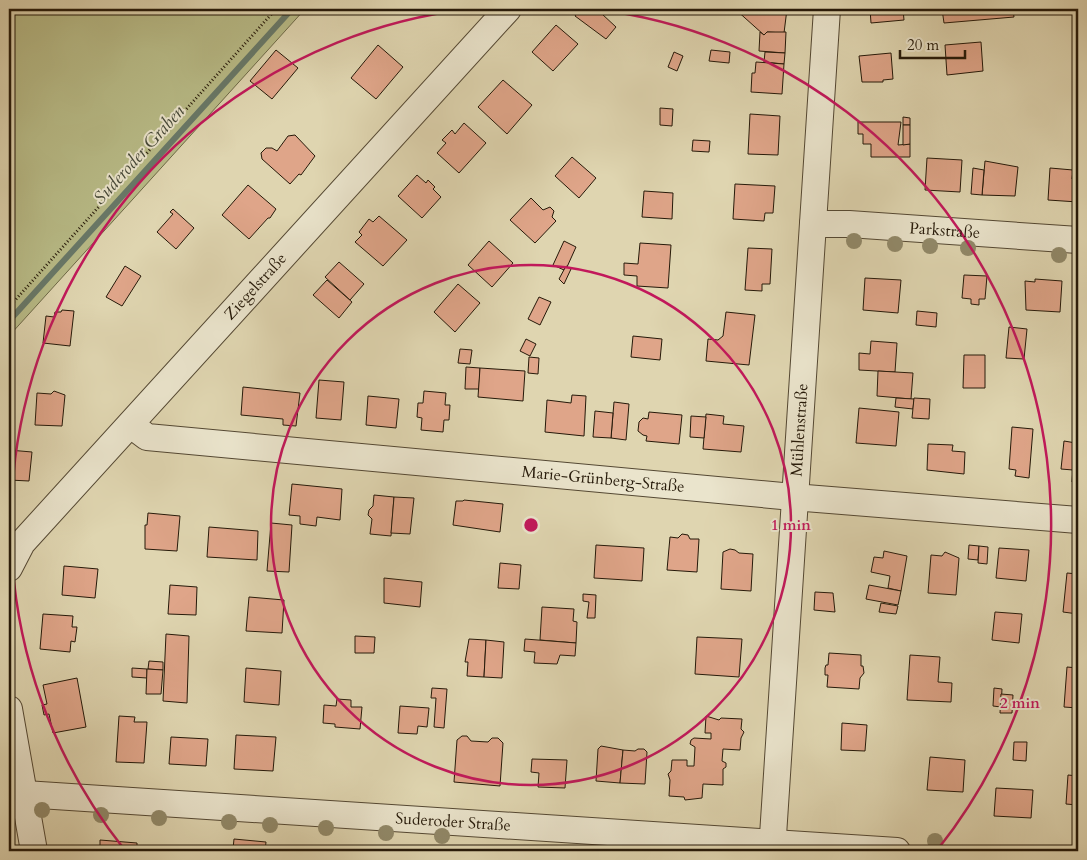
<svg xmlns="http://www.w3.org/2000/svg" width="1087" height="860" viewBox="0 0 1087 860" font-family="Cardo,serif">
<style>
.green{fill:#b8bb87;stroke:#6e6a48}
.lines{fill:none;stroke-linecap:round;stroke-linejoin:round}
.stream{stroke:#687969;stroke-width:6}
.building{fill:#dfa589;stroke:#251909}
.street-casing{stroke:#544833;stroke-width:28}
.path{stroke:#251909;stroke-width:3;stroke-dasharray:1 2.5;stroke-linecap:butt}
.street{stroke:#eae4cc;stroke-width:26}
.tree{fill:#918969}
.ring{fill:none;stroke:#c2185b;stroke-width:2.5}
.labels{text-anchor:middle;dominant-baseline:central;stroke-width:4;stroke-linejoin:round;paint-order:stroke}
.street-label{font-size:16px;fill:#251909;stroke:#eae4cc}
.water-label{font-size:18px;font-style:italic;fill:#464939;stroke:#eae4cc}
.centre{fill:#c2185b;stroke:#eae4cc;stroke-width:2.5}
.ring-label{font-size:15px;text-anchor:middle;font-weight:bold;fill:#c2185b;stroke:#eae4cc;stroke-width:4;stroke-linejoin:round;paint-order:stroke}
</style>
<rect width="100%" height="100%" fill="#dfd5b0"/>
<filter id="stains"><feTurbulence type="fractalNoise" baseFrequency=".004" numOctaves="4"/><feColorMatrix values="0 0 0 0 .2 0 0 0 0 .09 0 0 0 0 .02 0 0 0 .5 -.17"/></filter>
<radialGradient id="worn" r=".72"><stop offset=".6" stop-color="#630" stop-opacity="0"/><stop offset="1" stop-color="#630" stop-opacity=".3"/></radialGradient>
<path class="green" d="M9 9H305L9 336Z"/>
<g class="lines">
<path class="stream" d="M9 321 292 9"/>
</g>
<g class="building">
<path d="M572 9H607L602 14 616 27 606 39 575 16 577 13Z"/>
<path d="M735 9H787L784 33 767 32 764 35Z"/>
<path d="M870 9H903L904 20 871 23Z"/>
<path d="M942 9H1013L1014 17 944 23Z"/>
<path d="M556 25 578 44 553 71 532 52Z"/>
<path d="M760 32 764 35 767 32H786L785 53 759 51Z"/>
<path d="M981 42 983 71 947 75 945 45Z"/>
<path d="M378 45 403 67 376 99 351 78Z"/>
<path d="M276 50 298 68 272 99 250 81Z"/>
<path d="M711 50 730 52 729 63 709 61Z"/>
<path d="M674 52 683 56 677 71 668 67Z"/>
<path d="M765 52 785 53 784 64 764 62Z"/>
<path d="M891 53 893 79 883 80V82H862L859 56Z"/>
<path d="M756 62 784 64 782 94 751 92 752 73H755Z"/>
<path d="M503 80 532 105 507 134 478 107Z"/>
<path d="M660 108 673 109 672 126 660 125Z"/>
<path d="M750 114 780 116 778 155 748 154Z"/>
<path d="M903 117 910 118V125H903Z"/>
<path d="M858 122H901L898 145 910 144V157H871V144H863V134H858Z"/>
<path d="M464 123 486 143 459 173 437 153 446 143 442 140 452 130 455 134Z"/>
<path d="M903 125H910V144L903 145Z"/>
<path d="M295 135 315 156 301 175 299 174 290 184 262 159 261 153 266 148H272L277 151 288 136Z"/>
<path d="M693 140 710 141 709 152 692 151Z"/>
<path d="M572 157 596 178 579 198 555 176Z"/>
<path d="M927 158 962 160 960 192 925 190Z"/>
<path d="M985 161 1018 167 1015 196 982 195Z"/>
<path d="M973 168 984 170 982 195 971 194Z"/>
<path d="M1050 168 1073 170 1072 179H1078V202L1048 200Z"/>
<path d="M417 175 426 183 428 180 435 187 433 189 441 197 422 218 398 196Z"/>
<path d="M735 184 775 186 773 213H765L764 221 733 219Z"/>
<path d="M248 185 276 209 270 218H268L249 239 222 215Z"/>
<path d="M644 191 673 193 672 219 642 217Z"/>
<path d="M531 198 543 210 550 207 554 211 552 217 556 221 535 243 510 220Z"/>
<path d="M173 209 194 228 176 249 157 232 173 214 170 212Z"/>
<path d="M379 216 407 240 383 266 355 242 362 235 359 232 369 219 373 222Z"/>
<path d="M489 241 513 263 492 287 468 265Z"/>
<path d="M564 241 576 247 567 267 566 266 564 270 553 265Z"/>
<path d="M640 243 671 245 668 288 637 286V276L624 275V263L638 264Z"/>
<path d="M748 248 772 249 770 284H762V291L745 290Z"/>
<path d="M339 262 364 284 350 300 325 277Z"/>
<path d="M125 266 141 276 122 306 106 297Z"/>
<path d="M566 266 571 269 564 284 559 279Z"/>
<path d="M964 275 987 276 985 299H979V305L971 304V299L962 298Z"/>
<path d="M865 278 901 280 898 313 863 310Z"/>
<path d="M1035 279 1062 281 1060 312 1026 310 1025 281 1035 282Z"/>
<path d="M327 280 352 302 339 318 313 295Z"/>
<path d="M458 284 480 303 455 332 434 312Z"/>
<path d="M539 297 551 302 540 325 528 319Z"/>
<path d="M62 310 74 311 70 346 43 343 46 316 54 317 55 312H61Z"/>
<path d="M917 311 937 313 936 327 916 325Z"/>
<path d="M726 312 755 315 749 365 706 361 708 339 718 340 723 336Z"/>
<path d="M1009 327 1027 329 1024 359 1006 358Z"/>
<path d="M633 336 662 339 660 360 631 357Z"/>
<path d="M526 339 536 344 530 356 520 351Z"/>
<path d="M871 341 897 343 895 372 859 370V353L870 354Z"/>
<path d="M460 349 472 350 470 364 458 363Z"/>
<path d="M964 355H985V388H963Z"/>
<path d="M529 357 539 358 538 374 528 373Z"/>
<path d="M466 367 480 368 479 389H465Z"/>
<path d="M480 368 525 371 523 401 478 397Z"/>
<path d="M878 371 913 373 911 399 877 396Z"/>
<path d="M319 380 344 382 341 420 316 418Z"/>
<path d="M243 387 300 393 296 426 283 425V419L241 415Z"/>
<path d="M54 391 65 395 62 426 35 425 37 393 51 394Z"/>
<path d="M424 391 446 393 445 405H450L449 420H444L443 432 421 430 422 418 417 417 418 403H423Z"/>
<path d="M572 395 586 396 584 436 545 432 547 400 571 403Z"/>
<path d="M368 396 399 399 396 428 366 425Z"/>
<path d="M896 398 914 399 913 409 895 407Z"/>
<path d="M914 398 930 399 929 419 912 418Z"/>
<path d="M614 402 629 404 626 440 611 438Z"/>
<path d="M859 408 899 412 896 446 856 443Z"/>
<path d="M595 411 613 413 611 438 593 437Z"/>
<path d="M649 412 682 415 679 444 646 441 647 436 643 435 638 431 639 422 643 418 648 419Z"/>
<path d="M706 414 724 416 723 424 744 426 741 452 703 449Z"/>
<path d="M691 416 706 417 704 438 690 437Z"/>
<path d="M1012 427 1033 429 1029 478 1015 476 1016 470 1009 469Z"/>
<path d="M1064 441 1076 443 1073 470 1061 469Z"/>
<path d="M928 444 953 445 952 451 965 452 964 474 927 470Z"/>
<path d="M9 450 32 452 29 481 9 480Z"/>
<path d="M1074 453H1078V483L1072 482Z"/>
<path d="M292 484 342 489 340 520 317 517 316 526 300 524V516L289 515Z"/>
<path d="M374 495 394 497 391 536 370 534 372 519 368 515 369 510 373 506Z"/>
<path d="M394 497 414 498 410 534 391 533Z"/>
<path d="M464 500 503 504 500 532 453 525 456 501H463Z"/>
<path d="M148 513 180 516 177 551 145 549V525H147Z"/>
<path d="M271 523 292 525 289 572 267 571Z"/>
<path d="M209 527 258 531 257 560 207 557Z"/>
<path d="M682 534 688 535 690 539H699L697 572 667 570 670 537 678 538Z"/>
<path d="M596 545 644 548 642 581 594 578Z"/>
<path d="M969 545 979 546 978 560 968 559Z"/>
<path d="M979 546 988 547 987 564 978 563Z"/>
<path d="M999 548 1029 550 1026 581 996 578Z"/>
<path d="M730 549 735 550 739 553 753 554 751 591 721 589 723 552Z"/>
<path d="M884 551 907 556 901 591 888 588 890 576 871 572 874 557 883 558Z"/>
<path d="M945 552 959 558 956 595 928 593 931 555 942 556Z"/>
<path d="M500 563 521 565 519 589 498 588Z"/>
<path d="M64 566 98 569 95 598 62 595Z"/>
<path d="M1067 573 1078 574V614L1063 612Z"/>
<path d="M384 578 422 582 420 607 384 603Z"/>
<path d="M170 585 197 587 196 615 168 614Z"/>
<path d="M869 585 901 591 898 605 866 599Z"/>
<path d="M815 592 833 593 835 612 814 610Z"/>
<path d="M583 594 596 595 595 618H587L589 602 583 601Z"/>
<path d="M249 597 284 600 282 633 246 631Z"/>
<path d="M881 603 898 606 896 614 879 612Z"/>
<path d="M542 607 574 609 573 621 577 622 576 643 540 640Z"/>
<path d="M995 612 1022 614 1019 643 992 640Z"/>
<path d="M43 614 73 616 72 627H77L75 642 71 641 70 652 40 649Z"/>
<path d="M166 634 189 636 187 703 163 701Z"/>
<path d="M355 636 375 637 374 653H355Z"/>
<path d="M697 637 742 639 739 677 695 674Z"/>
<path d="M469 639 486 640 484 677 467 676 468 662H465Z"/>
<path d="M525 639 576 643 575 656 560 655 557 664 534 663 535 652 524 651Z"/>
<path d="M486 640 504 642 502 678 484 677Z"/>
<path d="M829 653 861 655V666H863L864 673 860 678 859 689 827 687 828 675H825V668L826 665H828Z"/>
<path d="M910 655 940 657 938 682 952 683 951 702 907 700Z"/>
<path d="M149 661 163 662V670L148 669Z"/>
<path d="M1067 667 1078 668V708L1064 707Z"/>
<path d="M132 668 147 669V678L132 677Z"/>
<path d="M246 668 281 671 279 705 244 702Z"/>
<path d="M147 669 163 670 161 694H146Z"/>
<path d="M77 678 86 727 53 733 49 714 44 715 42 705 47 704 43 685Z"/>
<path d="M432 688 447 689 444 728 434 727 436 698H431Z"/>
<path d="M994 688 1002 689 1001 707 993 706Z"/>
<path d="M1001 694 1013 695 1012 713H1000Z"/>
<path d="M337 699 351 700V707H362L360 729 335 727V724L323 723 324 705 336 706Z"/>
<path d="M400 706 429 708 427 727 418 726 417 734 398 733Z"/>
<path d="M119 716 135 717 134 722H147L144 763 116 762Z"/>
<path d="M706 716 719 720 721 718 742 719 741 729 744 732 741 738 740 750 723 749 722 761 726 763V767L723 769V785L703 784 702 798 685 800 684 797 669 796 670 780 668 774 671 771 672 760H687V766H694L695 747 690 744 691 740 694 738 711 739V733H705Z"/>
<path d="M842 723 867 725 865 751 841 750Z"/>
<path d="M236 735 276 737 273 771 234 769Z"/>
<path d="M462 736H467L471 741 488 742 492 738H498L503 743 500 786 454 782 457 740Z"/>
<path d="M171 737 208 739 206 766 169 764Z"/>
<path d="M1014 742H1027L1026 761 1013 760Z"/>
<path d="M601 746 623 750 620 783 596 781 598 749Z"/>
<path d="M638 749H644L647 752 645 784 620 783 623 750 635 751Z"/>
<path d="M930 757 965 760 963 792 927 790Z"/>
<path d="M532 759 567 760 565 788 538 787 539 773 531 772Z"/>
<path d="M1068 775 1078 776V805L1066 804Z"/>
<path d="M996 788 1033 790 1031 818 994 816Z"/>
<path d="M234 839 266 842 265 851 233 849Z"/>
<path d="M100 840 137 843V851H100Z"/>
</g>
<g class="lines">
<defs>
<g id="street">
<path id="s1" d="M813 224H849L1078 240"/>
<path id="s2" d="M131 425 147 437 793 497 1078 520"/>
<path id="s3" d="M9 568 22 543 508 9"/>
<path d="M9 709 34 851"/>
<path id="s4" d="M9 793 897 851"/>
<path id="s5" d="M772 851 827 9"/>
</g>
</defs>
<use href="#street" class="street-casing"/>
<path class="path" d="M9 307 276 9"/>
<use href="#street" class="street"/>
</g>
<g class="tree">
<circle cx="854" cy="241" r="8"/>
<circle cx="895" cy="244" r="8"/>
<circle cx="930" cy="246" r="8"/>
<circle cx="968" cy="248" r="8"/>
<circle cx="1059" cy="255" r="8"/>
<circle cx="42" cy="810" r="8"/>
<circle cx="101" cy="815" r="8"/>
<circle cx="159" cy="818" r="8"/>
<circle cx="229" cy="822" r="8"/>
<circle cx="270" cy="825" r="8"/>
<circle cx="326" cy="828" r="8"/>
<circle cx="386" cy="833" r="8"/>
<circle cx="442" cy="836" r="8"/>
<circle cx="935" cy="841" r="8"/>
</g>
<g class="ring">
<circle cx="531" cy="525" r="260"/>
<path d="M124 849A520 520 0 0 1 468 9M594 9A520 520 0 0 1 938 849"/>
</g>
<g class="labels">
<g class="street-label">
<text stroke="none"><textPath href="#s1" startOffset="132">Parkstraße</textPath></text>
<text stroke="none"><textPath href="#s3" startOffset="375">Ziegelstraße</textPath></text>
<text stroke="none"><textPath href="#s5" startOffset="422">Mühlenstraße</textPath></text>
<text stroke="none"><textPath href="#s2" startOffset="478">Marie-Grünberg-Straße</textPath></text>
<text stroke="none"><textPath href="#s4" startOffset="445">Suderoder Straße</textPath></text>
</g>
<g class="water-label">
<text transform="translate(139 155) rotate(-48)">Suderoder Graben</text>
</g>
</g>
<circle cx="531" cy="525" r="8" class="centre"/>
<g class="ring-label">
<text x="791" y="530">1 min</text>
<text x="1020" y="708">2 min</text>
</g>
<rect width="1087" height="860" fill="none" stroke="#dfd5b0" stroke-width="30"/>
<rect x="10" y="10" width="1067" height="840" fill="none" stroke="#251909" stroke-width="2.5"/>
<rect x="15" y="15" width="1057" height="830" fill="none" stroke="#251909"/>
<path d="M900 50v8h65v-8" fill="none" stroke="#251909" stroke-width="2.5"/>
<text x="907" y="50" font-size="15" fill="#251909" stroke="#eae4cc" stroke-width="4" paint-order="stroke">20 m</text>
<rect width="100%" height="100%" filter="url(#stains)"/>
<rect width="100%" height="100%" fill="url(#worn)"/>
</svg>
